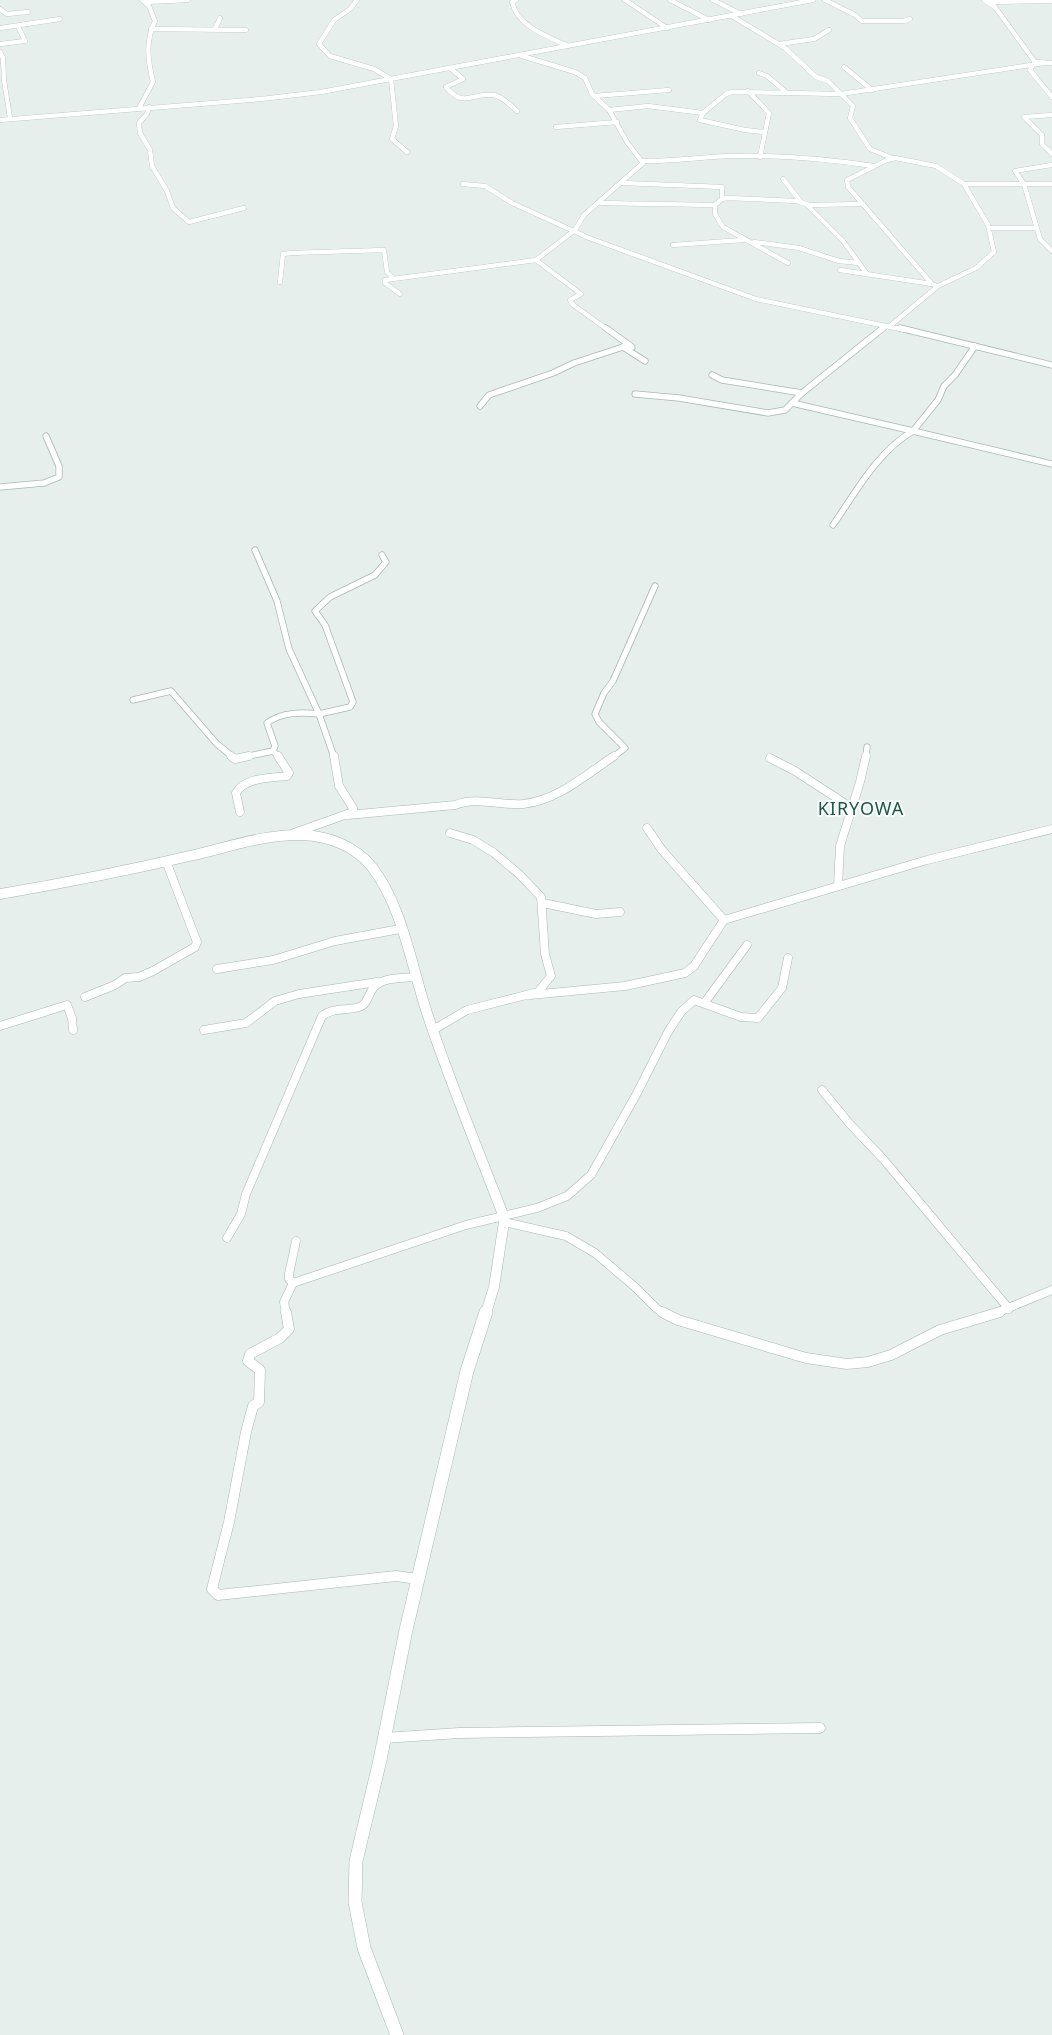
<svg xmlns="http://www.w3.org/2000/svg" width="1052" height="2035" viewBox="0 0 1052 2035" font-family="'Noto Sans',sans-serif">
<style>
.lines{fill:none;stroke-linecap:round;stroke-linejoin:round}
.street-far3-casing{stroke:#a8b8b2;stroke-width:5}
.street-far2-casing{stroke:#a8b8b2;stroke-width:7}
.street-far1-casing{stroke:#a8b8b2;stroke-width:9}
.street-casing{stroke:#a8b8b2;stroke-width:11}
.secondary-far1-casing{stroke:#a4bbb3;stroke-width:11}
.secondary-casing{stroke:#a4bbb3;stroke-width:14}
.street-far3{stroke:#fff;stroke-width:4.5}
.street-far2{stroke:#fff;stroke-width:5.5}
.street-far1{stroke:#fff;stroke-width:8}
.street{stroke:#fff;stroke-width:10}
.secondary-far1{stroke:#fff;stroke-width:10}
.secondary{stroke:#fff;stroke-width:13}
.labels{text-anchor:middle;dominant-baseline:central;stroke-width:4;stroke-linejoin:round;paint-order:stroke}
.quarter-label{font-size:18px;letter-spacing:1px;fill:#1f5548;stroke:#f7fbf9}
</style>
<rect width="100%" height="100%" fill="#e6efeb"/>
<g class="lines">
<defs>
<g id="street-far3">
<path d="M357 0 350 9 334 20 319 44 330 56 374 69 391 79 396 126 392 139 407 152"/>
<path d="M516 0 512 2C518 27 547 36 568 46"/>
<path d="M625 0 667 28"/>
<path d="M670 0 709 20"/>
<path d="M713 0 741 14"/>
<path d="M825 0 855 15 862 21H904L910 19"/>
<path d="M984 0 995 7 1035 62 1052 63"/>
<path d="M145 2 188 0"/>
<path d="M988 2 1052 1"/>
<path d="M0 9 7 14 28 12"/>
<path d="M732 16 785 48 816 77 828 81 841 94"/>
<path d="M0 28 60 19"/>
<path d="M151 29 246 30"/>
<path d="M215 29 220 18"/>
<path d="M0 44 25 41 18 26"/>
<path d="M779 44 814 39 829 30"/>
<path d="M0 52 3 58 4 80 10 118"/>
<path d="M1034 63 1030 70 1052 97"/>
<path d="M844 67 872 90"/>
<path d="M450 68 463 79 446 87C464 109 472 92 494 95 503 97 510 105 517 111"/>
<path d="M759 73 767 76 787 93"/>
<path d="M748 91 769 113 760 157"/>
<path d="M594 96 669 90"/>
<path d="M149 107 147 114 139 123 140 133 150 150 152 166 167 191 173 208 189 222 244 208"/>
<path d="M139 108 153 82C148 61 145 41 155 21L149 6 142 0"/>
<path d="M609 110 648 106 703 113 726 94 732 92 841 94"/>
<path d="M703 113 700 120 745 130 764 132"/>
<path d="M1052 115 1024 117 1042 135V144L1052 154"/>
<path d="M0 120 261 99 321 92 813 0"/>
<path d="M556 127 617 122"/>
<path d="M892 158 870 149 850 118 853 106 841 94 1044 63"/>
<path d="M643 161C673 161 702 157 732 156 779 155 827 159 874 166"/>
<path d="M1052 165 1015 171 1024 184 1040 239 1052 251"/>
<path d="M783 179 801 202"/>
<path d="M623 183 722 187V199"/>
<path d="M463 184 485 186 512 203 589 238 756 299 905 330"/>
<path d="M598 203 715 205"/>
<path d="M807 205 843 241 867 274"/>
<path d="M989 228H1036"/>
<path d="M754 242 799 248 839 261 859 263"/>
<path d="M673 245 743 240"/>
<path d="M536 260 581 294 570 300 572 304 608 330"/>
<path d="M788 263 723 227 715 214V205L722 199 728 198 797 201 809 205 863 204"/>
<path d="M840 270 932 284"/>
<path d="M280 282 283 254 291 253 384 250 387 272 393 278"/>
<path d="M937 286 932 284 848 187 847 180 887 160 895 158 936 166 964 184H1052"/>
<path d="M400 294 385 283V280L536 260 575 230 584 215 643 163 627 142 609 110 592 94 585 78 575 72 522 56"/>
<path d="M890 326 938 286 976 268 994 252 988 225 964 184"/>
<path d="M882 330 886 326"/>
</g>
<g id="street-far2">
<path d="M900 328 1052 365"/>
<path d="M623 347 645 361"/>
<path d="M712 375 722 380 802 393"/>
<path d="M635 394 679 398 768 413 785 410 802 393 883 328"/>
<path d="M792 403 913 431 938 400 944 386 955 375 975 346"/>
<path d="M480 406 489 395 553 373 574 363 623 347H632L606 328"/>
<path d="M0 487 44 483 59 477V466L46 436"/>
<path d="M833 525C856 492 877 452 913 431L1052 464"/>
<path d="M255 550 277 601 289 649 319 714 350 707 353 702 325 625 315 611 330 597 375 575 386 562 382 555"/>
<path d="M133 700 171 691 217 744 233 757"/>
<path d="M273 751 279 757"/>
<path d="M244 757 273 751 275 746 267 723C282 712 301 712 319 714L334 757"/>
<path d="M613 757 625 748 599 722 595 714 604 693 613 681 655 586"/>
<path d="M866 757 867 747"/>
</g>
<g id="street-far1">
<path d="M231 756 235 759 249 756"/>
<path d="M770 758 795 771 852 808"/>
<path d="M240 812 236 793C245 777 271 778 287 776L289 773 278 756"/>
<path d="M348 815 455 805C477 796 501 806 523 804 557 801 587 774 614 756"/>
<path d="M294 833 353 812V808L339 786 334 756"/>
<path d="M838 886 840 846 860 782 866 756"/>
<path d="M543 903 596 914 620 912"/>
<path d="M724 920 927 860 1052 829"/>
<path d="M217 969 273 960 335 941 400 929"/>
<path d="M530 995 625 986 685 973 694 966 724 920 662 850 647 828"/>
<path d="M85 997 115 985 125 978 139 977 153 971 195 947 197 942 166 861"/>
<path d="M705 1002 747 945"/>
<path d="M0 1026 67 1005 72 1018 73 1030"/>
<path d="M204 1030 246 1023 275 1001 299 994 377 982"/>
<path d="M433 1030 467 1010 538 992 551 976 545 954 541 897 519 874 494 853 473 840 450 833"/>
<path d="M822 1090 849 1123 884 1160 1009 1309"/>
<path d="M504 1222 566 1236 595 1253 635 1287 657 1309 665 1313"/>
<path d="M227 1238 241 1214 246 1194 322 1016C334 1007 346 1011 359 1007 369 1004 368 992 375 986 385 977 403 978 416 977"/>
<path d="M293 1283 466 1225 537 1208 567 1196 591 1175 636 1095 668 1032 681 1012 694 1000 741 1017 758 1018 782 988 788 958"/>
<path d="M286 1313 284 1302 293 1283 289 1279V1274L296 1241"/>
<path d="M996 1313 1052 1290"/>
</g>
<g id="street">
<path d="M286 1312 289 1329 280 1338 250 1354 248 1361 260 1370 259 1402 253 1406 246 1432 229 1522 212 1589 218 1595 396 1576 418 1579"/>
<path d="M662 1312 678 1320 806 1358 847 1364 868 1362 891 1355 940 1330 1000 1312"/>
<path d="M384 1738 459 1733 820 1728"/>
</g>
<path id="secondary-far1" d="M0 894C65 883 130 870 194 855 229 847 265 834 302 835 329 836 355 846 372 867 403 907 412 969 428 1016 450 1082 477 1147 502 1212L504 1222 494 1287 486 1313"/>
<path id="secondary" d="M397 2035 364 1948 355 1902 356 1861 380 1760 406 1630 467 1371 486 1312"/>
</defs>
<use href="#street-far3" class="street-far3-casing"/>
<use href="#street-far2" class="street-far2-casing"/>
<use href="#street-far1" class="street-far1-casing"/>
<use href="#street" class="street-casing"/>
<use href="#secondary-far1" class="secondary-far1-casing"/>
<use href="#secondary" class="secondary-casing"/>
<use href="#street-far3" class="street-far3"/>
<use href="#street-far2" class="street-far2"/>
<use href="#street-far1" class="street-far1"/>
<use href="#street" class="street"/>
<use href="#secondary-far1" class="secondary-far1"/>
<use href="#secondary" class="secondary"/>
</g>
<g class="labels">
<g class="quarter-label">
<text x="861" y="808">KIRYOWA</text>
</g>
</g>
</svg>
